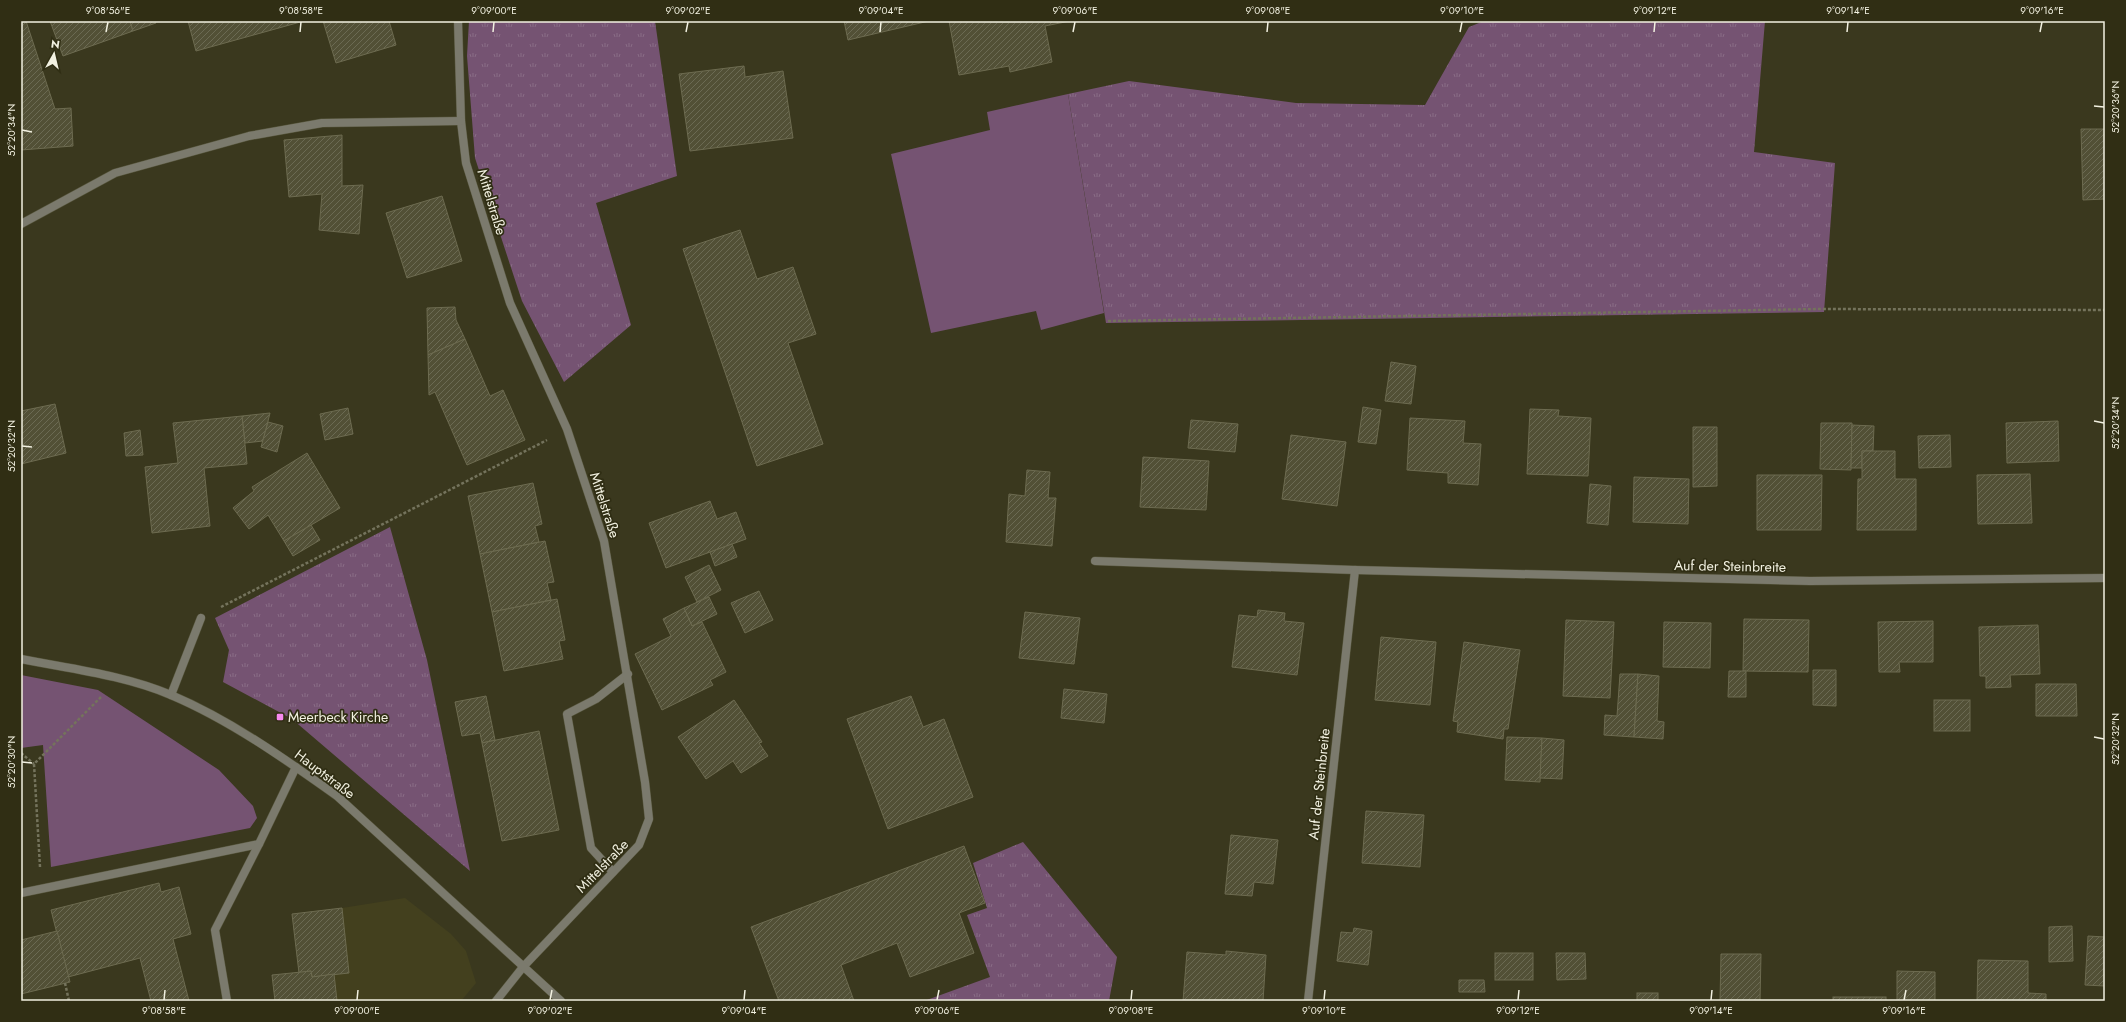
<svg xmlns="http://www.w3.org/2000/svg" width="2126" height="1022" viewBox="0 0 2126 1022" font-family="Jost,sans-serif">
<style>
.built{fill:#43401e}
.grass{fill:url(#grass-tufts)}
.park{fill:#755372}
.building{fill:url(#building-hatch);stroke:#6d6b50}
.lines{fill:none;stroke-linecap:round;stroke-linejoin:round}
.service-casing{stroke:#57563d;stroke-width:9}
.minor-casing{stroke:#57563d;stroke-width:9}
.tertiary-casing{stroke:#57563d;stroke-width:9}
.path{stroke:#74735c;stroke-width:2.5;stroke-dasharray:3 2;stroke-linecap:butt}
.service{stroke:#7b7a6d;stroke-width:8}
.minor{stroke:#7b7a6d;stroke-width:8}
.tertiary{stroke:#7b7a6d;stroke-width:8}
.ticks{fill:none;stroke:#f2f1e1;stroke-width:1.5}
.poi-dot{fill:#f689ee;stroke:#302e14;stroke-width:1.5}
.labels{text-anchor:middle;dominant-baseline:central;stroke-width:3.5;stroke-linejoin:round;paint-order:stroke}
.street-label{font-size:14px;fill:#f2f1e1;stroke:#302e14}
.poi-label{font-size:14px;fill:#f2f1e1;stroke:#302e14;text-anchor:start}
.neatline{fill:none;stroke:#f2f1e1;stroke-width:1.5}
.ticks-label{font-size:10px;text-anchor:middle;fill:#f2f1e1}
</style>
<defs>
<pattern id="grass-tufts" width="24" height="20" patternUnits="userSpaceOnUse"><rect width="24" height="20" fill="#755372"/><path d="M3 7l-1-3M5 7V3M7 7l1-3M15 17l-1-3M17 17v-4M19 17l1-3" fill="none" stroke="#896c86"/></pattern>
<pattern id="building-hatch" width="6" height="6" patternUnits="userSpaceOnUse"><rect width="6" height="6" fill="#525036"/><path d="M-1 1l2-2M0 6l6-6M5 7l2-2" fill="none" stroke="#6b6a53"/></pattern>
</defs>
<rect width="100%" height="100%" fill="#3a381e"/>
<path class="built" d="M405 898 451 934 466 951 476 983 461 1001H337L334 974 342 908Z"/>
<g class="grass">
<path d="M469 21H655L677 176 596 203 631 325 564 382 522 301 475 158 467 56Z"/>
<path d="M1484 21H1765L1754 152 1835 163 1824 312 1106 323 1068 94 1129 81 1296 103 1425 105 1469 27Z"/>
<path d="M390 527 427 660 470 871 292 719 223 682 229 650 215 618Z"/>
<path d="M1023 842 1117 957 1109 1001H924L990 977 967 915 987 908 973 863Z"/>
</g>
<g class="park">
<path d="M1068 94 1104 313 1041 330 1036 311 931 333 891 154 990 130 987 112Z"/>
<path d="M21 675 98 690 219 770 253 806 257 818 250 828 51 867 43 745 21 748Z"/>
</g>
<g class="building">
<path d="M21 21H26L55 109 71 108 73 146 21 150Z"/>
<path d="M50 21H130L133 31 63 56Z"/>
<path d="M130 21H155L156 23 133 31Z"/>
<path d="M188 21H304L196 51Z"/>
<path d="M323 21H389L396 45 336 63Z"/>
<path d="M844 21H929L848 40Z"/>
<path d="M949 21 1006 22 1070 21 1045 26 1052 62 1010 72 1009 66 959 75Z"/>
<path d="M744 66 745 77 783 71 793 138 690 151 679 74Z"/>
<path d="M2081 129H2105V199L2083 200Z"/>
<path d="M342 135V186L363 185 359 234 319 230 322 194 289 197 284 140Z"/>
<path d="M442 196 462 261 407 278 386 213Z"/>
<path d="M740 230 757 279 793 267 816 334 788 343 823 444 757 466 683 249Z"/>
<path d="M455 307 456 320 465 339 428 355 427 308Z"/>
<path d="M465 339 490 396 503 390 525 440 467 465 435 392 429 395 428 355Z"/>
<path d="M1391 362 1416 366 1411 404 1385 401Z"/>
<path d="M55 404 66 453 21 464V411Z"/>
<path d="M1363 407 1381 410 1376 444 1358 442Z"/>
<path d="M348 408 353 434 325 440 320 414Z"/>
<path d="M1530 409 1559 410 1558 416 1591 418 1588 476 1527 474Z"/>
<path d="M270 413 263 441 245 443 242 416Z"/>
<path d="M242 416 247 464 204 468 210 526 152 533 145 467 178 463 173 423Z"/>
<path d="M1410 418 1465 421 1463 443 1481 444 1478 485 1448 483V473L1407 470Z"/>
<path d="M1191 420 1238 424 1235 452 1188 448Z"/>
<path d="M2058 421 2059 461 2007 463 2006 423Z"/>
<path d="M268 422 283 426 277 452 261 447Z"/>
<path d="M1821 423H1852L1851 470 1820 469Z"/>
<path d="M1852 425 1874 426 1873 451H1862V468H1851Z"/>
<path d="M1693 427H1717V486L1693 487Z"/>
<path d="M140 430 143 455 126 456 124 433Z"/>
<path d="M1291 435 1346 442 1337 506 1282 499Z"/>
<path d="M1950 435 1951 467 1919 468 1918 436Z"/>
<path d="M1862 451H1895V479H1916V530H1857L1858 479H1862Z"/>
<path d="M307 453 340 508 284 541 268 515 249 529 233 508 254 491 252 487Z"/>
<path d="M1143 457 1209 461 1206 510 1140 507Z"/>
<path d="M1027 470 1050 472 1048 498H1056L1052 546 1006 542 1009 494 1025 496Z"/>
<path d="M2030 474 2032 523 1978 524 1977 475Z"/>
<path d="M1757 475H1822L1821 530H1757Z"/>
<path d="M1634 477 1689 479 1688 524 1633 522Z"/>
<path d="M533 483 542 524 535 526 539 542 480 554 468 496Z"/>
<path d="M1590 484 1611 486 1608 525 1587 523Z"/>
<path d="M710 501 717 519 736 512 746 539 666 568 649 523Z"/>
<path d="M311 525 320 540 293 556 284 541Z"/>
<path d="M545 541 554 582 547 583 551 600 492 612 480 554Z"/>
<path d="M732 544 737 557 715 566 710 552Z"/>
<path d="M709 565 721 590 697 602 685 577Z"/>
<path d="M759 591 773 620 745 633 731 603Z"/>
<path d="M709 597 717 614 692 626 684 608Z"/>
<path d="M557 599 565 640 559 641 563 659 504 671 492 612Z"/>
<path d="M684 608 692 626 702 622 726 672 710 680 713 685 662 710 635 654 671 636 663 619Z"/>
<path d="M1258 610 1285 613 1284 621 1304 623 1297 675 1232 667 1239 615 1257 617Z"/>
<path d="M1025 612 1080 618 1074 664 1019 658Z"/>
<path d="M1744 619 1809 620 1808 672 1743 671Z"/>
<path d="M1566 620 1614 622 1610 698 1563 696Z"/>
<path d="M1933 621V662H1899L1900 672H1879L1878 622Z"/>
<path d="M1664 622 1711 623 1710 668 1663 667Z"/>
<path d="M2038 625 2040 674 2010 675 2011 687 1986 688V676H1980L1979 627Z"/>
<path d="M1381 637 1436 642 1430 705 1375 700Z"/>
<path d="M1464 642 1520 650 1508 729H1504L1503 739 1457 732 1458 722 1453 721Z"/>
<path d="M1813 670H1836V706L1813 705Z"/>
<path d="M1729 671H1746V697H1728Z"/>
<path d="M1620 674H1638L1634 737 1604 735 1605 715 1617 716Z"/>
<path d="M1638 674 1659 676 1657 721 1664 722 1663 739 1634 737Z"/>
<path d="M2036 684H2076L2077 716H2036Z"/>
<path d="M1064 689 1107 694 1104 723 1061 718Z"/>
<path d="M486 696 495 740 482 743 480 733 462 736 455 702Z"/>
<path d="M911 696 923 727 944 719 973 797 888 829 847 719Z"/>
<path d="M734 700 762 742 759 743 768 756 741 773 733 761 706 779 678 737Z"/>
<rect x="1934" y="700" width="36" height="31"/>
<path d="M539 731 559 830 502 841 482 743Z"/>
<path d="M1507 737 1542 738 1540 782 1505 780Z"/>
<path d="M1542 738 1564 740 1562 779 1540 778Z"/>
<path d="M1366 811 1424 815 1420 867 1362 863Z"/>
<path d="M1231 835 1278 840 1273 884 1254 882 1252 896 1225 894Z"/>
<path d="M964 846 985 903 959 913 974 953 910 977 897 943 841 965 854 1001H779L751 927Z"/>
<path d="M159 883 161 892 179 887 191 934 173 939 189 1001H151L140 958 68 977 51 910Z"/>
<path d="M342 908 349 973 312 977 311 971 299 973 292 914Z"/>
<path d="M2072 926 2073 961 2049 962V927Z"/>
<path d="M1354 928 1372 931 1368 965 1337 961 1341 932 1353 933Z"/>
<path d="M57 931 70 982 21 994V940Z"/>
<path d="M2088 936 2105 937V986L2085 985Z"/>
<path d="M1226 951 1266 955 1263 1001H1183L1187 952 1226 955Z"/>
<rect x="1495" y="953" width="38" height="27"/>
<path d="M1556 953H1585L1586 979 1557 980Z"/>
<path d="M1721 954H1761L1760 1001H1720Z"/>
<path d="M1978 960 2028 961V993L2046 994V1001H1977Z"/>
<path d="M311 971 312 977 334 974 337 1001H275L272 975Z"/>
<path d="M1897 971 1935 972V1001H1897Z"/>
<path d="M1459 980H1484L1485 992H1459Z"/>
<rect x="1637" y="993" width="21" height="8"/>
<rect x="1833" y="997" width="53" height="4"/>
</g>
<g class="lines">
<defs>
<g id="service">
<path d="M171 695 201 618"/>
<path d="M613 872 591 848 567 714 596 699 628 674"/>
<path d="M21 893 259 844 296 767"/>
<path d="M227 1001 215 930 259 844"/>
</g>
<g id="minor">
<path d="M458 21 461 121 466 163 510 303 567 429 604 541 645 782 649 819 639 845 523 967 496 1001"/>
<path d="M21 224 115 173 249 136 322 123 461 121"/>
<path d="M1095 561 1355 570 1810 581 2105 578"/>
<path d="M1308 1001 1355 570"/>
</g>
<path id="tertiary" d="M21 659C71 669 124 675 171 695 230 720 285 759 337 796L561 1001"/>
</defs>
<use href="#service" class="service-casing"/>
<use href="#minor" class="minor-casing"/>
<use href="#tertiary" class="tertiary-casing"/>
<g class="path">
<path d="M1108 321 1821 309 2105 310"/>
<path d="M221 607 547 440"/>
<path d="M21 753 34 764"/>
<path d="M40 867 34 764 101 697"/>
<path d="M65 983 69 1001"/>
</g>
<use href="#service" class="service"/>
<use href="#minor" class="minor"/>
<use href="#tertiary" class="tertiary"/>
</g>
<path class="ticks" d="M106 32 108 22M300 32 301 22M493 32 494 22M686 32 688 22M880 32 881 22M1073 32 1075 22M1267 32 1268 22M1460 32 1462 22M1654 32 1655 22M1847 32 1848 22M2040 32 2042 22M2094 106 2104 107M22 130 32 132M2094 421 2104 423M22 446 32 447M2094 737 2104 739M22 762 32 763M164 1000 165 990M357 1000 358 990M550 1000 552 990M744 1000 745 990M937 1000 939 990M1131 1000 1132 990M1324 1000 1325 990M1518 1000 1519 990M1711 1000 1712 990M1904 1000 1906 990"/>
<rect class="poi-dot" x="276" y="713" width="8" height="8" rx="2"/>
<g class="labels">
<g class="street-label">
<text transform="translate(492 202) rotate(73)">Mittelstraße</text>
<text transform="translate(605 505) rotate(72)">Mittelstraße</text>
<text transform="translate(1730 566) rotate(1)">Auf der Steinbreite</text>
<text transform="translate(325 774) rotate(37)">Hauptstraße</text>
<text transform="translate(1319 784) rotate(-84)">Auf der Steinbreite</text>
<text transform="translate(602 866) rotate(-46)">Mittelstraße</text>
</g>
<g class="poi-label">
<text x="288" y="717">Meerbeck Kirche</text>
</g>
</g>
<rect width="2126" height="1022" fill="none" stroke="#302e14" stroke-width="44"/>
<g transform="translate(54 54) rotate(8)" stroke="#302e14" stroke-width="3" paint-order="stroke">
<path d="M0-3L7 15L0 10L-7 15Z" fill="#f2f1e1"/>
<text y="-6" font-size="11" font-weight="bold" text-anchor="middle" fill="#f2f1e1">N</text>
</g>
<rect x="22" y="22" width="2082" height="978" class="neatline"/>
<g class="ticks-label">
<text x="108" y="14">9°08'56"E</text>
<text x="301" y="14">9°08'58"E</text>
<text x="494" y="14">9°09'00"E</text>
<text x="688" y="14">9°09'02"E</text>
<text x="881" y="14">9°09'04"E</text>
<text x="1075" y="14">9°09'06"E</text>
<text x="1268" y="14">9°09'08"E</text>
<text x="1462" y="14">9°09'10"E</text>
<text x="1655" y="14">9°09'12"E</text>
<text x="1848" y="14">9°09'14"E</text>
<text x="2042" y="14">9°09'16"E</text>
<text transform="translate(2115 107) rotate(-90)" y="4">52°20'36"N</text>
<text transform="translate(11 130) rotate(-90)" y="4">52°20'34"N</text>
<text transform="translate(2115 423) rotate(-90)" y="4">52°20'34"N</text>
<text transform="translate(11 446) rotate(-90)" y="4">52°20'32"N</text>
<text transform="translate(2115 739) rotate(-90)" y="4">52°20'32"N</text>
<text transform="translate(11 762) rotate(-90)" y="4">52°20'30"N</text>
<text x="164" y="1014">9°08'58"E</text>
<text x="357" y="1014">9°09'00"E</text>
<text x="550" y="1014">9°09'02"E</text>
<text x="744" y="1014">9°09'04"E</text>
<text x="937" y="1014">9°09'06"E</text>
<text x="1131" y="1014">9°09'08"E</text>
<text x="1324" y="1014">9°09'10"E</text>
<text x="1518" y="1014">9°09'12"E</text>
<text x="1711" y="1014">9°09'14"E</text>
<text x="1904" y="1014">9°09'16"E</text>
</g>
</svg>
